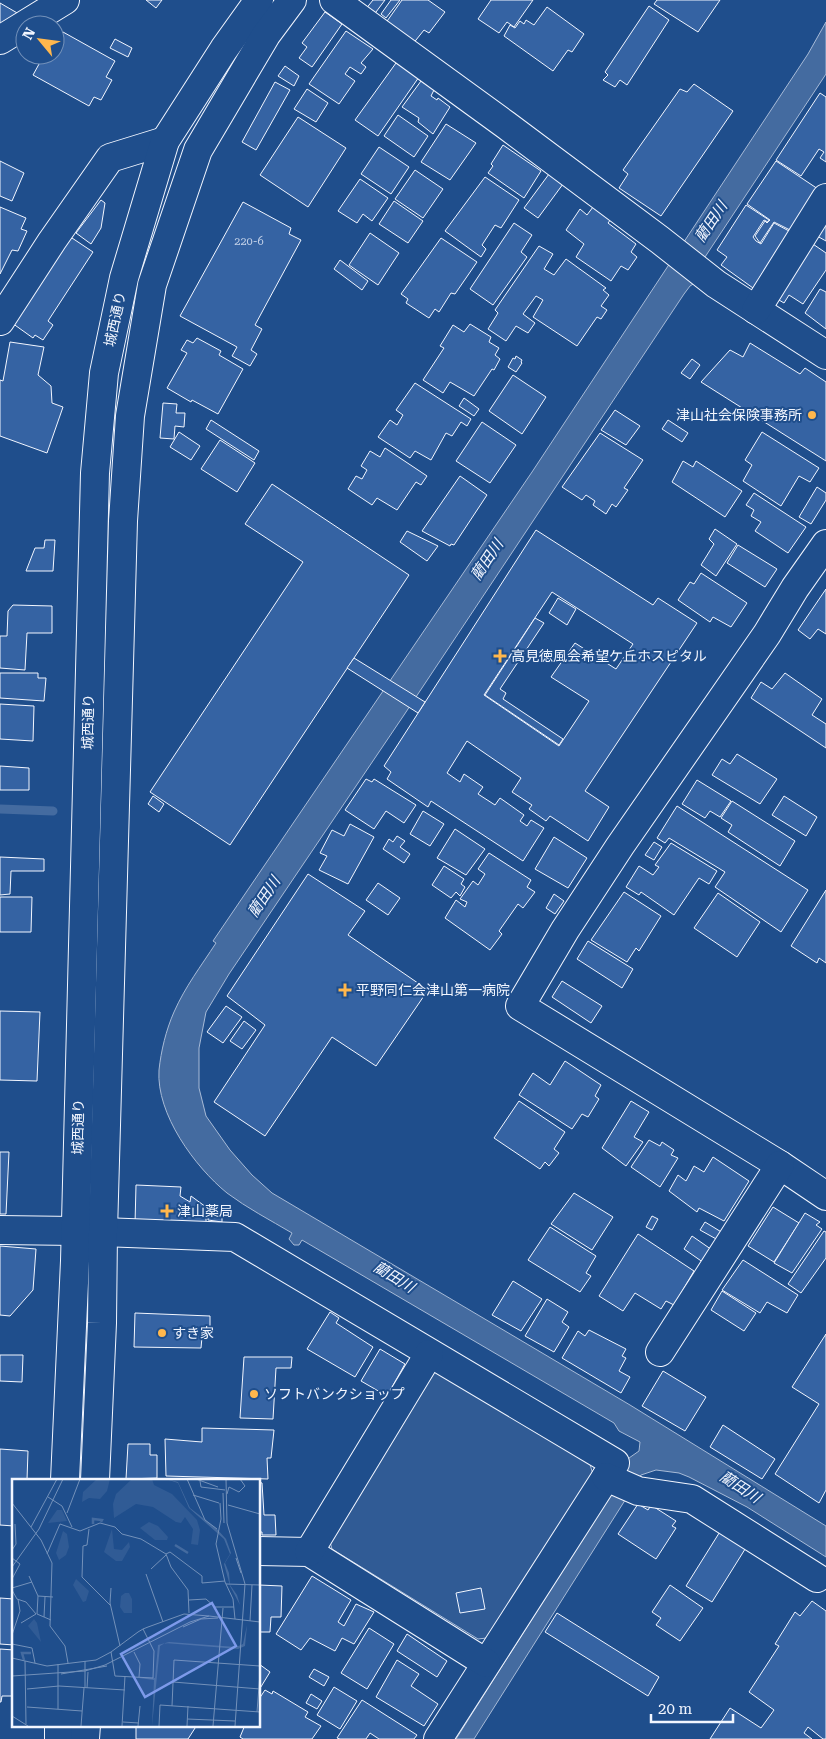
<svg xmlns="http://www.w3.org/2000/svg" width="826" height="1739" viewBox="0 0 826 1739" font-family="'Roboto Serif','Noto Sans JP',serif">
<style>
.built{fill:#305b95;stroke:#a8bbd7}
.water{fill:#446ba0;stroke:#a8bbd7}
.lines{fill:none;stroke-linecap:round;stroke-linejoin:round}
.stream{stroke:#446ba0;stroke-width:9}
.building{fill:#3563a3;stroke:#f2f6ff;fill-rule:evenodd}
.minor-casing{stroke:#f2f6ff;stroke-width:30}
.minor{stroke:#1f4e8c;stroke-width:28}
.poi-dot{fill:#ffb74d;stroke:#1f4e8c;stroke-width:2}
.labels{text-anchor:middle;dominant-baseline:central;stroke-width:4;stroke-linejoin:round;paint-order:stroke}
.number-label{font-size:11px;fill:#c3d1e8}
.street-label{font-size:14px;fill:#f2f6ff;stroke:#1f4e8c}
.poi-label{font-size:14px;fill:#f2f6ff;stroke:#1f4e8c;text-anchor:start}
.water-label{font-size:15px;font-style:italic;fill:#f2f6ff;stroke:#1f4e8c}
.inset-river{fill:none;stroke:#446ba0;stroke-width:2.5}
.inset-road{fill:none;stroke:#7391ba;stroke-width:1}
.view{fill:#7d9aea;fill-opacity:0.15;stroke:#7d9aea;stroke-width:2.5}
.inset-edge{fill:none;stroke:#f2f6ff;stroke-width:2.5}
</style>
<rect width="100%" height="100%" fill="#1f4e8c"/>
<path class="built" d="M439 1371 589 1461 594 1478 495 1637 478 1639 332 1549 329 1538 429 1374Z"/>
<path class="water" d="M826 22V74L705 257 701 279 690 286 684 294 404 715 229 974 206 1012 199 1048V1088L206 1116 230 1150 252 1175 272 1193 630 1405 826 1526V1557L747 1507 689 1477 679 1473 656 1470 641 1475 474 1739H456L561 1573 629 1458 639 1451 640 1442 619 1431 614 1423 302 1240 299 1245H294L289 1239 292 1233C270 1220 247 1208 227 1193 195 1167 156 1114 159 1070 161 1051 166 1030 174 1012 185 987 201 966 216 943L213 941 532 472 808 54Z"/>
<g class="lines">
<path class="stream" d="M0 809 53 811"/>
</g>
<g class="building">
<path d="M146 0H162L156 8Z"/>
<path d="M373 0H385L373 16 365 10Z"/>
<path d="M391 0H400L386 18 381 14Z"/>
<path d="M402 0H428L445 12 429 33 424 30 412 45 385 24Z"/>
<path d="M491 0H533L514 27 507 22 499 33 478 19Z"/>
<path d="M657 0H720L698 32 654 4Z"/>
<path d="M0 3 19 14 0 27Z"/>
<path d="M649 6 669 20 627 85 620 80 615 87 603 80 608 75 605 72Z"/>
<path d="M547 7 584 34 572 52 568 50 553 71 504 36 510 25 515 28 520 21 524 24 526 20 534 25Z"/>
<path d="M325 12 342 24 312 67 299 58 307 47 302 43Z"/>
<path d="M346 31 373 49 361 63 366 67 361 74 350 67 345 74 355 81 339 104 309 84Z"/>
<path d="M63 32 115 61 106 77 112 80 101 100 94 97 89 106 33 75 44 55 49 57 50 55H55V46Z"/>
<path d="M115 39 132 48 128 57 110 48Z"/>
<path d="M396 63 419 77 378 136 355 120Z"/>
<path d="M285 66 299 76 294 86 278 76Z"/>
<path d="M421 81 434 90 431 96 437 100 438 98 450 107 433 134 418 122 419 118 402 107Z"/>
<path d="M275 82 290 90 256 150 242 142Z"/>
<path d="M694 84 733 111 661 216 619 188 628 174 623 170 680 89 687 92Z"/>
<path d="M307 89 328 103 316 122 294 109Z"/>
<path d="M820 93 826 97V162L820 158 824 152 819 149 801 176 776 160Z"/>
<path d="M398 115 428 136 414 157 384 136Z"/>
<path d="M298 117 346 148 308 207 260 175Z"/>
<path d="M446 124 476 143 450 180 421 162Z"/>
<path d="M503 145 541 171 524 198 488 173 493 166 491 164Z"/>
<path d="M379 147 409 167 391 194 361 174Z"/>
<path d="M0 161 24 173 12 201 0 196Z"/>
<path d="M776 161 818 189 790 230 774 222 760 243 755 236 765 221 767 223 770 220 747 204Z"/>
<path d="M415 170 443 189 423 218 395 199Z"/>
<path d="M549 174 563 184 538 218 524 208Z"/>
<path d="M485 177 519 200 501 228 495 225 482 245 486 249 481 257 445 231Z"/>
<path d="M360 179 388 198 372 221 363 214 357 223 338 211Z"/>
<path d="M101 200 105 203 101 228 91 244 76 233Z"/>
<path d="M394 201 423 221 408 243 379 224Z"/>
<path d="M243 202 291 228 289 234 301 240 255 325 262 329 251 350 257 354 250 366 232 356 237 347 180 316Z"/>
<path d="M746 205 769 220 768 222 764 220 753 237 756 241 761 244 774 223 789 231 753 288 721 265 727 257 717 250Z"/>
<path d="M0 207 26 218 21 229 27 231 18 251 12 250 0 274Z"/>
<path d="M593 207 611 219 608 223 636 244 631 252 637 257 628 270 621 266 611 281 576 257 584 244 566 230 580 209 587 215Z"/>
<path d="M514 223 532 235 521 252 527 257 493 305 470 289Z"/>
<path d="M826 223V241L817 236Z"/>
<path d="M370 233 399 253 378 285 349 265Z"/>
<path d="M72 238 93 252 48 321 53 325 43 340 35 335 33 338 12 323 66 240 69 241Z"/>
<path d="M441 238 477 262 455 294 451 293 439 312 435 309 429 318 406 303 408 299 401 294Z"/>
<path d="M810 242 826 253V270L803 304 789 295 784 303 774 297Z"/>
<path d="M539 246 553 254 544 269 554 275 566 259 606 288 603 290 609 295 601 306 607 310 601 319 597 317 577 346 533 317 543 300 536 296 523 314 535 323 528 333 516 326 506 341 488 329 498 313 495 310Z"/>
<path d="M340 260 368 281 362 290 334 269Z"/>
<path d="M820 289 826 292V329L805 313Z"/>
<path d="M470 324 491 337 489 342 499 348 495 355 500 359 494 370 492 369 474 396 450 382 443 393 423 380 444 348 440 346 453 325 464 332Z"/>
<path d="M197 338 221 351 219 355 243 369 218 414 192 400 191 402 167 388 187 353 181 350 187 340 193 343Z"/>
<path d="M10 342 44 347 38 375 51 386 52 403 63 407 47 453 0 436V380L3 381Z"/>
<path d="M750 343 800 374 805 368 826 382V461L701 382 730 350 743 357Z"/>
<path d="M516 356 522 360 521 362 522 363 516 372 508 367 513 358 515 359Z"/>
<path d="M692 359 700 365 690 379 681 373Z"/>
<path d="M513 375 546 397 522 434 489 411Z"/>
<path d="M415 383 471 419 467 426 461 422 452 436 446 433 431 460 415 451 410 458 378 437 390 420 397 425 403 415 396 410Z"/>
<path d="M464 398 479 409 474 416 459 406Z"/>
<path d="M163 403 177 404 176 413H185L184 427 175 426 174 439 160 438Z"/>
<path d="M615 410 640 426 626 445 601 430Z"/>
<path d="M211 420 259 451 254 460 206 429Z"/>
<path d="M668 420 688 433 682 442 662 429Z"/>
<path d="M482 422 516 445 490 483 456 461Z"/>
<path d="M179 432 200 446 191 460 170 447Z"/>
<path d="M762 432 819 468 810 482 799 476 781 506 743 481 752 465 745 460Z"/>
<path d="M600 433 643 460 624 488 628 490 616 507 612 504 606 514 593 505 595 501 586 495 582 500 562 487Z"/>
<path d="M220 440 255 463 237 492 201 469Z"/>
<path d="M385 448 427 476 421 485 416 482 397 510 377 498 372 505 348 489 356 476 362 479 367 470 361 466 370 451 380 457Z"/>
<path d="M683 461 693 467 696 461 742 491 725 517 672 482Z"/>
<path d="M460 476 487 495 454 545 451 544 450 546 422 531Z"/>
<path d="M272 484 409 575 230 845 150 792 303 562 245 524Z"/>
<path d="M817 487 826 493V500L811 524 799 517Z"/>
<path d="M754 493 806 527 788 553 755 531 761 522 751 516 754 510 746 505Z"/>
<path d="M715 529 737 544 716 576 701 565 714 544 709 539Z"/>
<path d="M536 530 653 605 658 598 697 623 585 791 609 807 588 841 550 816 546 821 529 809 532 805 512 792 521 778 467 741 447 773 460 782 464 774 483 787 478 794 495 805 500 798 524 815 520 821 527 826 531 820 544 828 523 861 431 801 428 807 387 779 391 772 384 766ZM552 592 633 644 616 669 575 643 551 677 589 701 559 746 484 695Z"/>
<path d="M407 531 438 546 427 561 400 542Z"/>
<path d="M45 540H55L53 571H26L35 548H44Z"/>
<path d="M738 545 777 569 765 587 727 563Z"/>
<path d="M701 573 747 603 731 627 713 617 710 622 678 600 690 582 694 584Z"/>
<path d="M826 589V634L818 629 810 639 798 630Z"/>
<path d="M558 598 576 609 567 625 549 613Z"/>
<path d="M13 605 52 606V633H27L25 670 0 668V636H7L8 611Z"/>
<path d="M535 618 544 623 500 689 506 693 503 699 563 739 559 745 485 695Z"/>
<path d="M354 658 425 702 418 713 347 668Z"/>
<path d="M0 673H38V678H46L44 701 0 698Z"/>
<path d="M785 673 822 699 812 715 826 724V748L751 698 761 682 772 689Z"/>
<path d="M0 704 34 706 33 741 0 739Z"/>
<path d="M737 754 777 779 760 804 712 775 722 759 730 764Z"/>
<path d="M0 766 29 768V790H0Z"/>
<path d="M366 779 372 782 374 779 416 805 404 823 386 811 374 829 345 810Z"/>
<path d="M697 780 731 801 720 817 710 811 705 818 682 804Z"/>
<path d="M153 796 164 804 159 812 148 804Z"/>
<path d="M784 796 817 817 806 836 772 815Z"/>
<path d="M732 801 795 841 780 866 728 832 732 825 721 818Z"/>
<path d="M677 806 808 890 781 932 715 887 725 872 669 838 665 843 657 838Z"/>
<path d="M423 811 444 824 430 846 410 834Z"/>
<path d="M350 824 374 837 348 884 319 870 327 856 320 853 332 830 344 836Z"/>
<path d="M455 829 485 849 466 875 437 858Z"/>
<path d="M397 836 405 841 400 847 410 854 404 863 383 849 389 839 393 842Z"/>
<path d="M554 837 587 858 568 888 535 869Z"/>
<path d="M654 842 662 847 654 860 645 855Z"/>
<path d="M671 843 717 871 709 884 699 878 674 915 641 892 639 895 626 887 639 866 653 875 659 867 655 865Z"/>
<path d="M489 853 531 880 527 887 535 892 523 908 518 904 499 931 502 934 490 950 445 918 456 900 465 907 467 902 460 899 473 881 478 885 485 874 478 869Z"/>
<path d="M0 857 44 859V871H11L10 894 0 895Z"/>
<path d="M444 866 464 879 461 884 465 887 460 896 456 892 451 898 432 885Z"/>
<path d="M308 874 365 911 348 935 428 990 376 1066 332 1037 265 1136 214 1102 265 1025 227 996Z"/>
<path d="M378 883 400 898 388 915 366 900Z"/>
<path d="M826 890V963L819 958 817 963 791 946Z"/>
<path d="M624 892 661 916 639 951 636 948 627 962 591 940Z"/>
<path d="M718 893 760 922 737 957 694 928Z"/>
<path d="M554 894 564 901 555 914 546 908Z"/>
<path d="M0 897H32L31 932H0Z"/>
<path d="M588 941 633 969 622 988 577 959Z"/>
<path d="M562 981 602 1006 591 1023 552 997Z"/>
<path d="M226 1006 242 1017 223 1043 207 1032Z"/>
<path d="M0 1011 40 1012 37 1081 0 1080Z"/>
<path d="M244 1021 256 1030 242 1049 230 1041Z"/>
<path d="M565 1061 601 1085 595 1096 599 1099 588 1117 582 1114 572 1129 519 1095 533 1073 550 1085Z"/>
<path d="M519 1101 565 1132 554 1149 559 1153 549 1166 545 1162 540 1169 494 1138Z"/>
<path d="M631 1101 649 1112 634 1137 643 1142 626 1166 602 1148Z"/>
<path d="M649 1140 660 1146 662 1142 674 1150 671 1155 678 1158 660 1187 631 1167Z"/>
<path d="M0 1152H9L6 1214H0Z"/>
<path d="M713 1157 749 1181 724 1221 699 1208 697 1212 669 1191 678 1175 686 1181 694 1166 704 1172Z"/>
<path d="M136 1185 181 1187 180 1196 190 1202 191 1196 206 1207V1224H135Z"/>
<path d="M574 1193 613 1217 592 1250 551 1224Z"/>
<path d="M773 1207 799 1223 774 1262 748 1246Z"/>
<path d="M208 1213 222 1215V1222L208 1220Z"/>
<path d="M805 1213 820 1222 816 1225 822 1229 792 1273 774 1263Z"/>
<path d="M652 1216 658 1219 652 1230 646 1227Z"/>
<path d="M705 1222 723 1233 718 1240 700 1230Z"/>
<path d="M550 1227 596 1256 586 1273 591 1276 580 1292 528 1260Z"/>
<path d="M824 1231 826 1232V1258L801 1293 788 1284Z"/>
<path d="M638 1234 694 1271 674 1305 666 1301 661 1309 635 1293 623 1311 599 1296Z"/>
<path d="M692 1236 715 1252 707 1265 684 1249Z"/>
<path d="M0 1246 36 1249 33 1290 10 1316 0 1315Z"/>
<path d="M743 1260 798 1295 787 1313 767 1302 760 1313 722 1290Z"/>
<path d="M513 1281 542 1299 521 1331 492 1315Z"/>
<path d="M722 1291 756 1313 744 1331 711 1310Z"/>
<path d="M547 1299 568 1312 562 1322 569 1327 554 1352 525 1336Z"/>
<path d="M330 1312 339 1318 336 1323 373 1347 355 1377 307 1349Z"/>
<path d="M135 1313 210 1316V1337H202L201 1348 134 1347Z"/>
<path d="M589 1330 626 1349 622 1356 626 1358 619 1371 630 1377 621 1393 562 1358 578 1331 585 1336Z"/>
<path d="M826 1334V1490L819 1503 775 1474 819 1404 792 1387Z"/>
<path d="M380 1349 405 1364 387 1396 361 1381Z"/>
<path d="M0 1355H23L22 1382 0 1381Z"/>
<path d="M244 1357H292L291 1368H276L273 1419 240 1418Z"/>
<path d="M663 1371 706 1397 685 1431 642 1406Z"/>
<path d="M723 1425 775 1459 762 1479 710 1447Z"/>
<path d="M202 1428 274 1430 271 1458H267L268 1479 166 1476 165 1439 202 1442Z"/>
<path d="M128 1444H150V1455H157V1478L126 1479Z"/>
<path d="M0 1449 28 1451 27 1480H14V1526L0 1525Z"/>
<path d="M259 1482 262 1483 264 1515H275L276 1535H262V1532H259Z"/>
<path d="M638 1504 648 1510 651 1505 676 1521 672 1526 676 1528 656 1559 618 1534Z"/>
<path d="M721 1530 747 1546 712 1602 686 1586Z"/>
<path d="M312 1576 351 1600 338 1622 344 1626 356 1604 374 1612 354 1644 342 1638 335 1651 310 1638 301 1650 276 1634Z"/>
<path d="M259 1585 282 1586 281 1617H271L270 1632H259Z"/>
<path d="M670 1585 703 1608 680 1641 656 1625 661 1618 652 1612Z"/>
<path d="M481 1588 485 1609 460 1613 456 1593Z"/>
<path d="M0 1598 14 1599V1645L0 1644Z"/>
<path d="M812 1601 826 1611V1739H823L808 1727 804 1733 812 1739H710L730 1708 761 1728 774 1710 749 1692 779 1646 775 1644 795 1612 800 1616Z"/>
<path d="M557 1613 659 1677 648 1696 545 1632Z"/>
<path d="M369 1628 394 1644 367 1689 341 1673Z"/>
<path d="M407 1634 447 1661 437 1677 397 1651Z"/>
<path d="M0 1649 14 1650V1696H2L1 1702H0Z"/>
<path d="M397 1660 419 1674 411 1686 438 1704 424 1726 376 1697Z"/>
<path d="M259 1664 270 1672 259 1690Z"/>
<path d="M314 1669 329 1677 324 1686 309 1677Z"/>
<path d="M334 1687 357 1701 340 1729 317 1715Z"/>
<path d="M265 1690 272 1694 273 1691 308 1712 305 1717 321 1726 312 1739H243L240 1737 245 1725H259V1699Z"/>
<path d="M311 1694 322 1701 317 1709 306 1703Z"/>
<path d="M362 1700 417 1735 414 1739H379L370 1733 366 1739H340L337 1738Z"/>
<path d="M136 1725H197L188 1739H136Z"/>
</g>
<g class="lines">
<defs>
<g id="minor">
<path d="M334 0 506 125 660 240 716 284 826 355"/>
<path d="M0 40 65 0"/>
<path d="M756 310 826 198"/>
<path d="M0 321 52 241 110 158 165 141"/>
<path d="M826 544 795 588 767 634 620 846 565 930 520 1006 780 1165 826 1196"/>
<path d="M0 1230 75 1231 235 1237 615 1463 438 1739"/>
<path d="M660 1352 780 1165"/>
<path d="M606 1477 638 1491 692 1499 817 1578"/>
<path d="M65 1480 75 1261 95 473 104 373 124 278 165 141 224 49 259 0"/>
<path d="M95 1480 102 1323 103 1232 123 521 130 416 152 285 198 150 266 35 292 0"/>
<path d="M259 1551 309 1552 486 1663"/>
<path d="M309 1552 429 1354"/>
<path d="M59 1739V1725"/>
<path d="M85 1739 86 1725"/>
</g>
</defs>
<use href="#minor" class="minor-casing"/>
<use href="#minor" class="minor"/>
</g>
<g class="poi-dot">
<circle cx="812" cy="415" r="5"/>
<path d="M497.5 648.5h5v5h5v5h-5v5h-5v-5h-5v-5h5z"/>
<path d="M342.5 982.5h5v5h5v5h-5v5h-5v-5h-5v-5h5z"/>
<path d="M164.5 1203.5h5v5h5v5h-5v5h-5v-5h-5v-5h5z"/>
<circle cx="162" cy="1333" r="5"/>
<circle cx="254" cy="1394" r="5"/>
</g>
<g class="labels">
<g class="number-label">
<text x="249" y="241">220-6</text>
</g>
<g class="street-label">
<text transform="translate(115 319) rotate(-78)">城西通り</text>
<text transform="translate(88 722) rotate(-89)">城西通り</text>
<text transform="translate(78 1127) rotate(-89)">城西通り</text>
</g>
<g class="poi-label">
<text x="802" y="415" text-anchor="end">津山社会保険事務所</text>
<text x="511" y="656">高見徳風会希望ケ丘ホスピタル</text>
<text x="356" y="990">平野同仁会津山第一病院</text>
<text x="177" y="1211">津山薬局</text>
<text x="172" y="1333">すき家</text>
<text x="264" y="1394">ソフトバンクショップ</text>
</g>
<g class="water-label">
<text transform="translate(711 222) rotate(-56)">藺田川</text>
<text transform="translate(487 560) rotate(-56)">藺田川</text>
<text transform="translate(264 897) rotate(-56)">藺田川</text>
<text transform="translate(394 1277) rotate(31)">藺田川</text>
<text transform="translate(740 1487) rotate(33)">藺田川</text>
</g>
</g>
<g transform="translate(12 1479)">
<rect width="248" height="248" fill="#1f4e8c"/>
<path d="M85 0H98L95 12 88 20 77 19 70 23 71 13ZM120 0H140L142 6 160 15 185 41 188 51 186 66 179 65 181 50 173 38 169 44 164 43 141 28 124 25 102 39 101 25 104 15ZM45 31H50L55 42 36 44ZM137 43 146 47 156 58 155 61H143L128 49ZM100 50 102 70 110 71 117 63 118 68 110 82H104L92 73ZM51 52 55 55 57 68 54 76 47 81 44 74ZM64 100 77 112 74 122 71 123 61 106ZM113 114H117L120 120V134H112L108 128 109 117ZM22 140 25 144 29 163 16 147Z" fill="#305b95"/>
<path d="M154 0 166 3 178 29 204 49 214 60 219 74 213 84 217 94 218 106 225 116 228 126 218 107 212 85 218 75 212 60 177 29 166 4ZM235 146 233 167 226 170 153 164 148 167 140 247 142 201 119 198 143 199 146 166 157 163 224 168 231 165Z" fill="#446ba0"/>
<path class="inset-river" d="M81 45V40L90 41 89 43M163 66 176 74M12 181 10 174H19"/>
<path class="inset-road" d="M175 0 193 41 205 50M184 0 206 8M214 0 215 44 233 105 223 247M188 2 189 8 213 11M211 14 212 44M215 15 217 8 227 13 233 7 228 0M181 16 207 24M36 18 50 27 60 48M0 24 29 61 40 84 38 147 53 167 56 184M208 24 209 40 204 65 213 103 221 120 223 140M216 26 248 35M55 34 68 0M19 48 45 0M77 50 75 66 71 67 70 98 99 127M0 71 4 65 3 45M35 75 48 45 68 52 88 44 103 48 110 55 129 60 154 75 158 73 190 97V104L213 102M154 75 159 88 176 111 177 134M0 79 8 85 0 100M224 79 229 94M0 88 27 50 51 0M139 90 154 76M134 95 151 143M17 97 26 117 41 118M214 105 248 106M0 109 20 103M99 109 98 124 108 167M0 111 5 120 14 123 24 135M26 117 25 135 39 141M177 121 194 120 203 128H222M32 138 33 118M238 142 240 106M9 144 24 135M171 148 189 140 206 139M131 150 142 172 141 199 103 197 99 173 126 153 131 150 136 148 172 135 197 137M0 156 8 132 6 120M0 165 20 169 23 184M122 173 128 185 127 198M0 179 35 187 84 181 99 173M13 182 14 245M46 185V230M49 195 95 187M0 197 73 192 93 186 178 143 197 137 248 143M161 203 248 210M73 209V182M75 209 76 193M15 210 47 207 113 211M160 227 162 181 248 187M15 228 70 232M245 233 248 194M0 237 16 247M175 240 223 242M111 243 127 244M69 247 72 209M110 247 113 197M126 247 128 227M147 247 148 226 248 233M175 247 176 227M201 247 211 129"/>
<path class="view" d="M200 124 224 167 133 218 109 175Z"/>
<rect width="248" height="248" class="inset-edge"/>
</g>
<g transform="translate(40 40) rotate(299)"><circle r="24" fill="#1f4e8c" stroke="#7391ba"/>
<path d="M0-4L9 19L0 12L-9 19Z" fill="#ffb74d"/>
<text y="-8" font-size="14" font-weight="bold" text-anchor="middle" fill="#f2f6ff">N</text>
</g>
<path d="M651 1714v8h82v-8" fill="none" stroke="#f2f6ff" stroke-width="2.5"/>
<text x="658" y="1714" font-size="15" fill="#f2f6ff" stroke="#1f4e8c" stroke-width="4" paint-order="stroke">20 m</text>
</svg>
